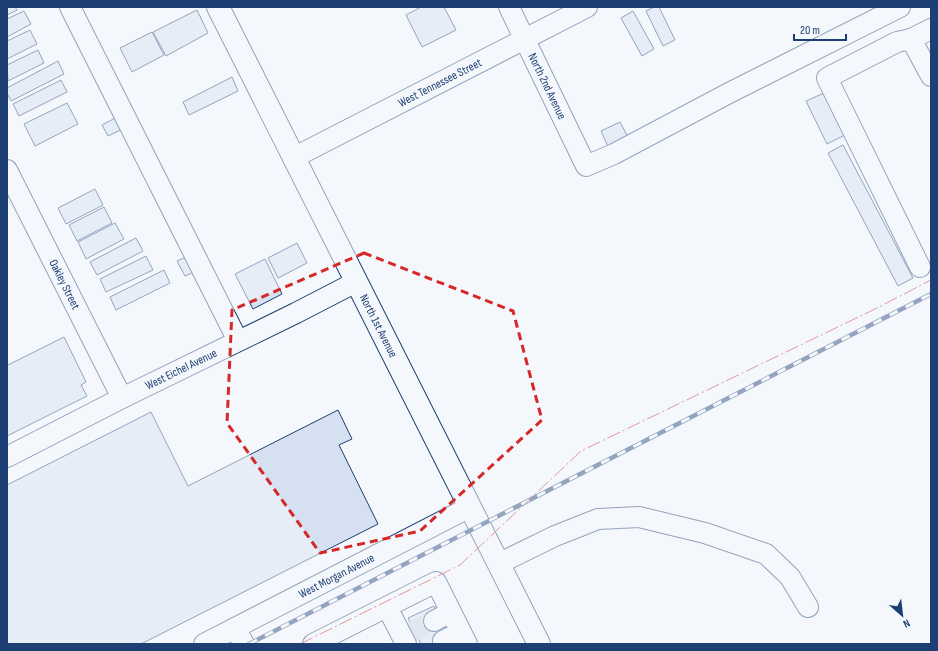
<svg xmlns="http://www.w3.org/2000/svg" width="938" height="651" viewBox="0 0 938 651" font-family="'Sofia Sans Condensed',sans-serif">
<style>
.building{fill:#d5e0f0;stroke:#1d3f73}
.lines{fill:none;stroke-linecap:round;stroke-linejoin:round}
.minor-tunnel{stroke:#c9d2e0;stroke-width:20;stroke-dasharray:20 10;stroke-linecap:butt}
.minor-casing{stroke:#1d3f73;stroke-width:22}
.major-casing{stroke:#1d3f73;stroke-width:24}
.minor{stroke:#f4f7fb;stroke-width:20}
.major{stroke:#f4f7fb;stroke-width:22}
.rail-casing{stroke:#1d3f73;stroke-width:4.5}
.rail{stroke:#f4f7fb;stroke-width:3;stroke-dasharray:9;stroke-linecap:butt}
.power{stroke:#c62828;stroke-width:1;stroke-dasharray:14 3 2 3;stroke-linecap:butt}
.marked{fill:none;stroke:#d62828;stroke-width:3;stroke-dasharray:8 5;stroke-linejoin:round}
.labels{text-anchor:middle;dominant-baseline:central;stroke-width:3;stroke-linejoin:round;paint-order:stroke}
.street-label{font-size:12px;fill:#1d3f73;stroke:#f4f7fb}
</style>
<rect width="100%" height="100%" fill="#f4f7fb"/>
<g class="building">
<path d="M7 7H15L17 10 7 15Z"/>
<path d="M421 7H444L456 30 422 47 406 15Z"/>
<path d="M654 7H659L675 40 663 46 646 11Z"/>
<path d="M197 10 208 33 166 56 153 32Z"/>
<path d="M24 11 31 24 7 37V19Z"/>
<path d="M633 11 654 49 642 56 621 18Z"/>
<path d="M30 30 37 44 7 59V41Z"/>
<path d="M152 32 164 55 132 72 120 48Z"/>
<path d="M38 50 44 63 8 81 7 65Z"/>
<path d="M58 61 64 74 11 101 7 93V88Z"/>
<path d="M232 77 238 91 189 115 183 102Z"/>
<path d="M61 80 67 92 19 116 13 104Z"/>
<path d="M824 93 845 135 827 144 806 101Z"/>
<path d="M67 103 78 124 35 146 24 124Z"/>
<path d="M117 117 123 129 108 136 102 125Z"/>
<path d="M620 122 630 141 610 151 601 131Z"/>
<path d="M843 145 913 278 898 286 828 153Z"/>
<path d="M95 189 103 205 66 224 58 208Z"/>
<path d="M104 207 112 223 77 241 69 225Z"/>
<path d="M115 223 124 239 86 259 78 242Z"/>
<path d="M136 238 143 251 97 275 90 262Z"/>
<path d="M297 243 307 263 278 278 268 258Z"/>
<path d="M193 254 201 269 185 276 177 261Z"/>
<path d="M146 256 153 270 106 292 100 279Z"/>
<path d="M265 259 282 294 253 309 235 274Z"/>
<path d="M164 270 170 283 116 310 110 297Z"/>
<path d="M64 337 86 382 81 385 87 396 7 436V362L8 365Z"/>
<path d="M338 410 352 439 339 445 378 524 141 644H7V485L151 412 188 486Z"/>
<path d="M434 606 453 644H421L408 618Z"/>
</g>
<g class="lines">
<path class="minor-tunnel" d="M408 634 434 621"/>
<defs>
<g id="minor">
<path d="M70 7 238 341"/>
<path id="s1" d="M509 7 586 166 614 154 729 93 900 7"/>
<path d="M931 29 911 39 931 76"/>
<path d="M911 39 897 42 827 78 920 267"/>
<path id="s2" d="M293 158 587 7"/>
<path id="s3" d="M7 170 122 398"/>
<path id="s4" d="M7 457 122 398 296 313 356 282"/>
<path d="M498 564 555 536 598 519 639 517 705 533 766 554 790 577 808 607"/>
<path d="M387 607 406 644"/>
<path d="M434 621 451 612"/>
<path d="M235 628 244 644"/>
<path d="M443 641 461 632"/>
<path id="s5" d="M204 644 470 507"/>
<path d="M313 644 436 582 467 644"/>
</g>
<g id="major">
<path id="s6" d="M218 7 539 644"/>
</g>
</defs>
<use href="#minor" class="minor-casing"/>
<use href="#major" class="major-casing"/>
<use href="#minor" class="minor"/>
<use href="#major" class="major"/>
<defs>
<path id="rail" d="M249 644 931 294"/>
</defs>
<use href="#rail" class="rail-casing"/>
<use href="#rail" class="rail"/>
<path class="power" d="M300 644 460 565 581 451 873 310 931 280"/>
</g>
<path d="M0 0H938V651H0ZM364 253 513 311 542 420 420 531 320 553 227 423 232 310Z" fill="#f4f7fb" fill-opacity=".55" fill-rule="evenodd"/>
<path class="marked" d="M364 253 513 311 542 420 420 531 320 553 227 423 232 310Z"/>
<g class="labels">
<g class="street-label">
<text stroke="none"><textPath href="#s2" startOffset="165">West Tennessee Street</textPath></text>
<text stroke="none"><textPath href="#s1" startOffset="88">North 2nd Avenue</textPath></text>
<text stroke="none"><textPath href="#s3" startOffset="128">Oakley Street</textPath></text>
<text stroke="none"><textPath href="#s6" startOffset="357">North 1st Avenue</textPath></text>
<text stroke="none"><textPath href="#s4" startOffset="195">West Eichel Avenue</textPath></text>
<text stroke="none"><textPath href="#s5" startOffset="149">West Morgan Avenue</textPath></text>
</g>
</g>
<rect width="938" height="651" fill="none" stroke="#1d3f73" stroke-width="16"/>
<g transform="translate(902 615) rotate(152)" stroke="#f4f7fb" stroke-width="3" paint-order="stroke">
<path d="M0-3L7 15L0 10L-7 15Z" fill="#1d3f73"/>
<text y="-6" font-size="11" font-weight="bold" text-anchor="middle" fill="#1d3f73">N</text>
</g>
<path d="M794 34v6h52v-6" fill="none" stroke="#1d3f73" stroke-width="2"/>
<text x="800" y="34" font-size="12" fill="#1d3f73" stroke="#f4f7fb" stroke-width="3" paint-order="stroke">20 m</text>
</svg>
